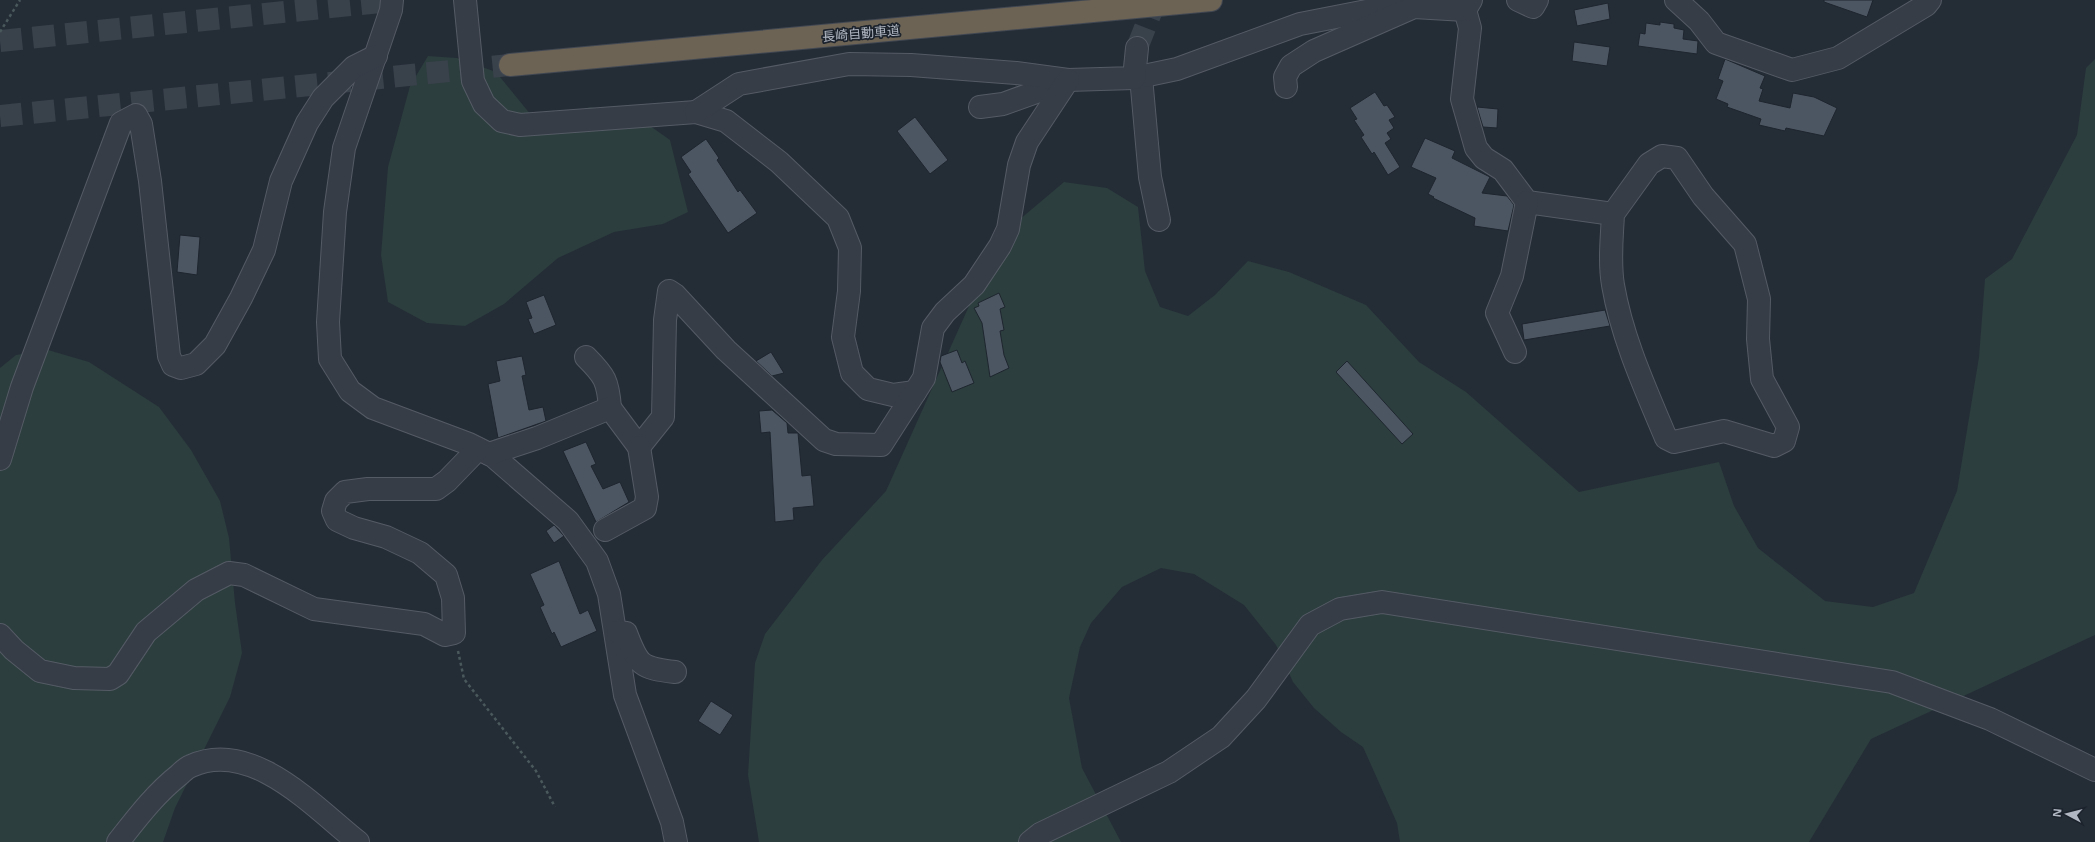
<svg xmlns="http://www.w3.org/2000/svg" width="2095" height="842" viewBox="0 0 2095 842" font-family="'Noto Sans','Noto Sans JP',sans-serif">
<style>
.green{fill:#2c3e3e}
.building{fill:#4c5662;stroke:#1e252e}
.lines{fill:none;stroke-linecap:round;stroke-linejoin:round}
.minor-tunnel{stroke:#39414b;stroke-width:22;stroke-dasharray:22 11;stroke-linecap:butt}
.highway-tunnel{stroke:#39414b;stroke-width:22;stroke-dasharray:22 11;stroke-linecap:butt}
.minor-casing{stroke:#555b65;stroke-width:24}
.highway-casing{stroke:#424852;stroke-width:24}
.path{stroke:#4a595c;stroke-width:2.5;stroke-dasharray:3 3;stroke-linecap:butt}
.minor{stroke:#373d47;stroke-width:22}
.highway{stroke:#6c6355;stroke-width:22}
.labels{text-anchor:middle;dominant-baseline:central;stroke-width:3.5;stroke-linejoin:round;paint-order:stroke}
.street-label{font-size:13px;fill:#b2b8c3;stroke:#1c232c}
</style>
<rect width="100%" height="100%" fill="#242c36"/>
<g class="green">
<path d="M428 56 457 58 496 72 536 121 559 117 590 107 636 116 670 140 688 212 663 224 614 232 558 258 504 304 465 326 427 323 388 302 381 255 388 167 410 86Z"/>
<path d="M2095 59V635L1871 739 1809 842H1400L1397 823 1363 747 1341 732 1314 708 1293 682 1276 645 1244 605 1194 574 1161 568 1122 587 1091 623 1080 647 1069 698 1082 768 1121 842H759L748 775 755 663 765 634 822 560 886 491 969 306 1019 220 1064 182 1107 188 1138 207 1145 271 1160 307 1188 316 1215 295 1248 261 1289 272 1366 305 1419 362 1466 392 1579 492 1719 462 1734 506 1758 548 1825 601 1873 607 1914 593 1957 491 1979 357 1985 279 2012 259 2077 135 2086 68Z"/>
<path d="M48 350 89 362 159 407 191 450 220 501 229 538 235 603 242 653 230 697 175 808 163 842H0V368L16 355Z"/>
</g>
<g class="building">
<path d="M1824 0H1873L1867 17 1824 2Z"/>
<path d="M1608 3 1610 19 1577 26 1574 10Z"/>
<path d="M1660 22 1674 24V28L1684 30 1683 39 1698 41 1697 54 1638 46 1640 33 1645 34 1646 23 1660 25Z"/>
<path d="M1574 42 1610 47 1607 66 1572 61Z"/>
<path d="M1725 59 1765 76 1760 88 1763 89 1759 101 1790 108 1793 93 1814 97 1837 108 1824 136 1786 128 1785 131 1759 125 1761 119 1727 107 1728 104 1716 99 1723 81 1718 79Z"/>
<path d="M1375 92 1384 106 1387 105 1395 117 1389 120 1394 128 1387 133 1391 139 1385 143 1400 167 1388 175 1374 152 1372 154 1361 137 1364 135 1354 120 1357 119 1350 108Z"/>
<path d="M1477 107 1498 109 1497 128 1483 127Z"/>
<path d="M915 117 948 160 930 174 897 131Z"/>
<path d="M1425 138 1455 151 1452 158 1490 177 1482 193 1507 196 1514 205 1508 231 1474 226 1475 218 1433 198 1434 197 1428 194 1436 178 1411 167Z"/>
<path d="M706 139 719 158 717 160 738 192 740 190 757 213 728 233 688 174 691 172 681 157Z"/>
<path d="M180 235 200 237 197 275 177 272Z"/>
<path d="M999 293 1005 307 1000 309 1004 330 1000 331 1004 355 1009 368 990 377 982 323 974 308 979 306 978 303Z"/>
<path d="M544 295 556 325 534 334 528 319 532 318 526 302Z"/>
<path d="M1605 310 1610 326 1524 340 1522 324Z"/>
<path d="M957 350 962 363 965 361 974 383 952 392 940 362 941 356Z"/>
<path d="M771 352 784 373 772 376 756 361Z"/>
<path d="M522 356 526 375 522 376 529 410 543 407 546 421 498 438 488 384 500 381 496 361Z"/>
<path d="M1347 361 1413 434 1402 444 1336 372Z"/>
<path d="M772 410 787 423 788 433H798L802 476 811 475 814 506 793 508 794 520 775 522 770 432 761 433 759 411Z"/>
<path d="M586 442 596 464 591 466 603 489 620 482 629 502 596 522 563 451Z"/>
<path d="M554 525 564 536 554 543 546 531Z"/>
<path d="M559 561 580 614 588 610 597 631 561 647 554 632 552 634 540 607 544 605 530 574Z"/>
<path d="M711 701 733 715 720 735 698 721Z"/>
</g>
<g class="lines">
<path class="minor-tunnel" d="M1137 48 1156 0"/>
<g class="highway-tunnel">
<path d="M0 41 400 0"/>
<path d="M0 116 510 65"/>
</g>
<defs>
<g id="minor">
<path d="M392 0 391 10 344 148 335 212 328 322 330 359 350 391 373 408 469 444 493 456 568 521 597 561 609 594 625 695 672 822 676 842"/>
<path d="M465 0 473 81 484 104 502 121 520 125 696 112 726 121 779 162 838 218 850 248 849 291 843 337 852 373 868 389 893 395 915 392"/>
<path d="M1518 0 1533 7 1537 0"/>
<path d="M1676 0 1699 21 1716 43 1792 70 1838 58 1926 5 1930 0"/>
<path d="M1465 10 1470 28 1462 99 1476 148 1484 158 1503 170 1527 202 1613 214 1649 164 1662 156 1677 158 1703 196 1745 244 1759 299 1758 339 1762 379 1788 427 1784 441 1774 446 1724 431 1674 442 1666 438C1645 388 1622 338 1613 285 1609 261 1612 237 1613 214"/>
<path d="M1141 77 1150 177 1159 220"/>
<path d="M1134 78 1177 69 1300 24 1377 9 1414 7"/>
<path d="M1286 87 1285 77 1291 66 1314 51 1414 7 1465 10 1471 0"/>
<path d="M980 107 1003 104 1067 81"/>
<path d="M696 112 739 84 849 64 911 65 1016 73 1068 80 1134 78 1137 48"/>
<path d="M1515 352 1497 313 1512 276 1527 202"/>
<path d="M586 357C605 376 608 381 610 408"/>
<path d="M489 454 537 438 610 408 639 447 663 417 665 320 669 291 675 295 726 350 824 440 836 444 881 445 924 378 933 328 945 312 974 285 1000 246 1008 229 1019 165 1027 142 1068 80"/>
<path d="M0 459 22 387 121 123 136 115 141 124 150 181 169 356 173 365 181 368 196 364 215 345 241 298 264 250 281 181 307 123 323 98 354 67 376 56"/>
<path d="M605 530 645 508 647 497 639 447"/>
<path d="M618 632 626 633C638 665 640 668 675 672"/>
<path d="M0 635 14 650 40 671 74 678 110 679 118 674 146 632 196 590 229 573 244 575 314 609 424 624 445 635 454 633 453 598 446 575 420 553 386 537 354 528 337 520 333 511 336 501 345 492 368 489H436L447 481 478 449"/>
<path d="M118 842C137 818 155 794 179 775 182 772 186 768 191 766 252 738 315 808 358 842"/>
<path d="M1030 842 1040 834 1169 772 1221 737 1256 699 1310 625 1340 609 1382 602 1892 682 1990 719 2095 770"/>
</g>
<path id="highway" d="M510 65 1211 0"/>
</defs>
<use href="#minor" class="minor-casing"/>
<use href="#highway" class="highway-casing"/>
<g class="path">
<path d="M0 32 20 0"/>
<path d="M458 651 464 679 536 771 555 807"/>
</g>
<use href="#minor" class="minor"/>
<use href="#highway" class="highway"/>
</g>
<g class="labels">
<g class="street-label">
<text transform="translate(861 33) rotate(-5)">長崎自動車道</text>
</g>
</g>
<g transform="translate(2067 814) rotate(277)" stroke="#1c232c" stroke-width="3" paint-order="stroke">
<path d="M0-3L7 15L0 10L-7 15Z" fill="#b2b8c3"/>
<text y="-6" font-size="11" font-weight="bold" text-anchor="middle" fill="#b2b8c3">N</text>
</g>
</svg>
